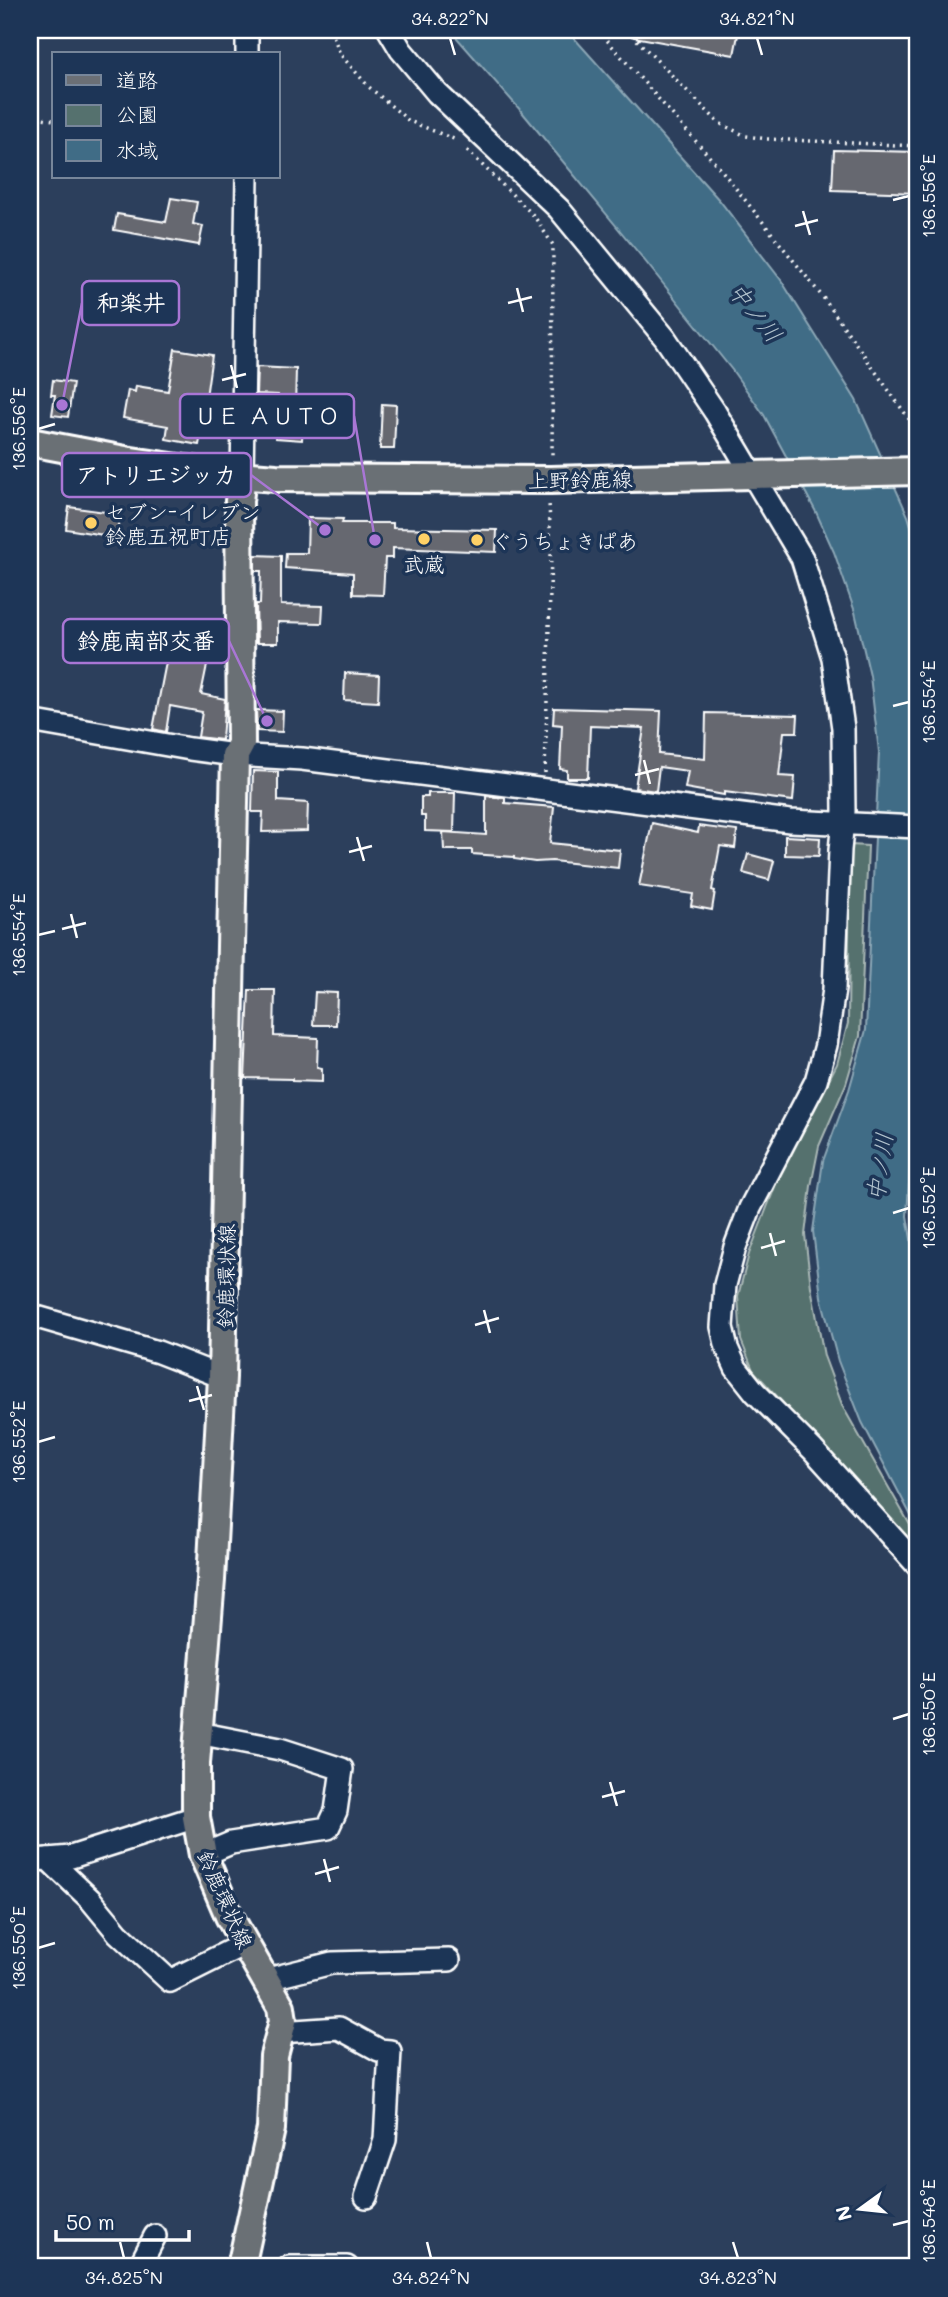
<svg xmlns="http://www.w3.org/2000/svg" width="948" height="2297" viewBox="0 0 948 2297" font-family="Mali,'Klee One',sans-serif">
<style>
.green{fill:#55716e;stroke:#aab8b6;stroke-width:2}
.water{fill:#406c86;stroke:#8ca7b6;stroke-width:2}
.building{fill:#666770;stroke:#fff;stroke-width:2}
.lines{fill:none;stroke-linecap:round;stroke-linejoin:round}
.minor-casing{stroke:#fff;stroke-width:26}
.major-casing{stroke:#fff;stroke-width:32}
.path{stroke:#fff;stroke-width:3.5;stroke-dasharray:2 5;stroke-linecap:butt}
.minor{stroke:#1d3557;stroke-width:21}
.major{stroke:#6b6f75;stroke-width:26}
.ticks{fill:none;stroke:#fff;stroke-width:2.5}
.poi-dot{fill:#ffd166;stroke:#1d3557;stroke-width:2.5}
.labels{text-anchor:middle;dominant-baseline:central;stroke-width:7;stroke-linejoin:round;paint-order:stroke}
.street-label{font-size:21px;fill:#fff;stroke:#1d3557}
.poi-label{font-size:21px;fill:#fff;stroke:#1d3557;text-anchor:start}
.water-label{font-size:23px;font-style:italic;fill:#b3c4cf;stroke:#1d3557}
.leader{fill:none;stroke:#a976d5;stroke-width:2.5}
.callout-dot{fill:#a976d5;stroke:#1d3557;stroke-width:2.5}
.callout{fill:#1d3557;stroke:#a976d5;stroke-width:2.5}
.callout-label{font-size:23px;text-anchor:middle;font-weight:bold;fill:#fff}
.neatline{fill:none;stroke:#fff;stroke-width:2.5}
.ticks-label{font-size:18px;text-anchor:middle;fill:#fff}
</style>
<rect width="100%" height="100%" fill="#2c3f5c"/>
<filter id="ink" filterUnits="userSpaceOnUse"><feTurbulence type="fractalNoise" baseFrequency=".0143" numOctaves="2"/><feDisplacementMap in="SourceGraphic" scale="14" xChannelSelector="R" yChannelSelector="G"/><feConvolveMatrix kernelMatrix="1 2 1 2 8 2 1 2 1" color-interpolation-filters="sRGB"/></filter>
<g filter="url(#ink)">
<path class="green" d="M850 845 868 846 860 1036 846 1084 819 1146 811 1186 805 1235 811 1287 824 1356 843 1407 918 1539V1551L753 1370 741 1340 738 1296 749 1254 780 1174 837 1064 848 1023Z"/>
<path class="water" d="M450 30H567L720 201 781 280 856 400 908 516 918 549V1135L910 1167 907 1216 918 1279V1529L862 1422 838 1361 821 1297 813 1231 823 1161 849 1090 866 1030 879 752 870 676 855 612 834 552 816 512 764 415 732 370 641 256 522 112Z"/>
<g class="building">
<path d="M634 30H739L734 55 634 37Z"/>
<path d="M834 150 918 152V193L832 190Z"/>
<path d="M171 198 197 202 193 224 203 226 199 245 114 230 117 214 166 222Z"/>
<path d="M175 349 212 355 206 397 214 399 209 425 203 423 199 445 166 439 168 426 123 418 128 390 135 392 136 386 168 391Z"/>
<path d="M257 367 296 369 295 408 304 409 302 440 276 438 278 395 256 394Z"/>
<path d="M53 380 73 383 68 417 52 415 55 395H51Z"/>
<path d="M382 404 396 405 394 449H380Z"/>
<path d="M69 507 120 514 116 537 66 529Z"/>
<path d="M308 518 343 519 342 523H393V528L497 530 496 552 393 548V558H385L383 595 353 594V573L285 568 286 553H307Z"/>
<path d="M255 555 281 556V605L323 606 322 623 278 622V643H257L256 604H260L261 571H255Z"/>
<path d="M168 652 208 660 201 694 225 699 222 740 198 737 202 712 170 706 166 732 153 729Z"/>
<path d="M345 673 379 675 378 702 344 700Z"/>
<path d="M554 708 661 711 659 754 705 759 706 713 798 715 797 732H784L779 776 795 777 793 801 724 792V795L685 788 688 771 659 767 656 791 635 788 644 728 590 726 588 778H567V770L560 769 562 725 553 724Z"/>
<path d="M256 710 283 711 282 732 257 731Z"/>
<path d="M253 771 278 772V801L308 803 307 831 262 832 263 812H252Z"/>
<path d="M428 793H455L454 832 425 831V816H421V797H428Z"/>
<path d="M486 796 505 798V803L554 807 550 843 620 850 618 868 552 861 535 862 514 859V857L472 854V850H444L443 832 486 835Z"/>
<path d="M652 823 698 833 699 826 737 831 735 848 720 846 712 890 715 891 712 910 691 906 693 894 639 886Z"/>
<path d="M785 836 820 838 819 856 785 855Z"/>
<path d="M748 854 774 861 769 880 743 873Z"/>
<path d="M249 990H275L274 1036 318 1038 317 1067 322 1068V1082L292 1081V1079L245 1078Z"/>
<path d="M315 992 337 993 336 1025H313Z"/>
</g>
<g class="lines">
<defs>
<g id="minor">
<path d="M389 30 401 50 437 93 559 209 665 338 715 412 802 558 833 658 843 728 844 811 840 850 834 989 826 1045 816 1081 750 1208 735 1247 725 1285 722 1327 727 1348 736 1368 755 1392 813 1450 918 1566"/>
<path d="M247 54V30"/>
<path d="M242 476 247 177"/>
<path d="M30 721 190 749 235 755 302 759 790 821 918 827"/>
<path d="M30 1315 158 1352 222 1377"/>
<path d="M198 1733 280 1749 342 1769 336 1811 328 1828 231 1843 203 1855"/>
<path d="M48 1859 71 1857 196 1817"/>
<path d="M30 1860 48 1859 90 1899 118 1933 170 1981 244 1944"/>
<path d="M264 1980 332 1963 449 1960"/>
<path d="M280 2032 339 2028 379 2050 390 2051 385 2140 366 2197"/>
<path d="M139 2267 155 2236"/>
<path d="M289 2267H347"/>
</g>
<g id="major">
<path d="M30 442 125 460 212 473 276 478 550 480 918 471"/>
<path d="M241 2267 271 2129 274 2056 283 2021 281 2007 229 1916 203 1855 196 1817V1763L211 1580 222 1377 235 755 241 744 239 501 242 476"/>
</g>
</defs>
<use href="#minor" class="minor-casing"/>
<use href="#major" class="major-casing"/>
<g class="path">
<path d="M331 30 340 54 369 87 409 121 456 140"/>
<path d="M598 30 722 171 825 300 909 419 918 435"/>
<path d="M627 30 719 123 746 136 767 139 918 146"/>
<path d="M639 40 641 30"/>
<path d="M30 116 54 120"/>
<path d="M467 150 534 216 553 245 552 458"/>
<path d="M545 773 551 555 549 501"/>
</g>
<use href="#minor" class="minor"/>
<use href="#major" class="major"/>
</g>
</g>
<path class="ticks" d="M450 38 455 55M757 38 762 55M893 200 909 196M803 211 810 235M795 226 818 220M517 288 523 312M508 303 532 297M231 365 237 388M222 380 246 374M38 429 55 424M893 706 909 702M644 760 650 784M635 775 659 769M357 837 364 861M349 852 372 846M71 914 77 938M62 929 86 923M38 935 55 931M893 1213 909 1208M770 1233 776 1256M761 1248 785 1241M484 1310 490 1333M475 1325 499 1318M197 1386 204 1410M189 1401 212 1395M38 1442 55 1437M893 1719 909 1714M610 1782 617 1806M602 1797 625 1791M324 1859 330 1882M315 1874 339 1867M38 1948 55 1943M893 2225 909 2221M120 2242 124 2258M427 2242 431 2258M733 2242 738 2258"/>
<g class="poi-dot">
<circle cx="91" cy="523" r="7"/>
<circle cx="424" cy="539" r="7"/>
<circle cx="477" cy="540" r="7"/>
</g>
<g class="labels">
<g class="street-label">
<text transform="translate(580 479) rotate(-1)">上野鈴鹿線</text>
<text transform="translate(225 1276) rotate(-89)">鈴鹿環状線</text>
<text transform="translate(226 1899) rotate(66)">鈴鹿環状線</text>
</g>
<g class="poi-label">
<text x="105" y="511">セブン-イレブン<tspan x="105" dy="24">鈴鹿五祝町店</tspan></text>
<text x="491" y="540">ぐうちょきぱあ</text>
<text x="424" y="563" text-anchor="middle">武蔵</text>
</g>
<g class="water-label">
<text transform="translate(756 312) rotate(51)">中ノ川</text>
<text transform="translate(879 1167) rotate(-82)">中ノ川</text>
</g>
</g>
<path class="leader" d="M62 405L82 303M375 540L354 416M325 530L251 475M267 721L229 641"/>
<g class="callout-dot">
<circle cx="62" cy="405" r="7"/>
<circle cx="375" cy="540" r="7"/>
<circle cx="325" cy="530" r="7"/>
<circle cx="267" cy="721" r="7"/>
</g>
<g class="callout">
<rect x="82" y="281" width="97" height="44" rx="7"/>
<rect x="180" y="394" width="174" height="44" rx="7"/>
<rect x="62" y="453" width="189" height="44" rx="7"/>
<rect x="63" y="619" width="166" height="44" rx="7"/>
</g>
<g class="callout-label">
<text x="131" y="311">和楽井</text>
<text x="267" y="424">ＵＥ ＡＵＴＯ</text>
<text x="156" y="483">アトリエジッカ</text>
<text x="146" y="649">鈴鹿南部交番</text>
</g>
<rect width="948" height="2297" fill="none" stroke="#1d3557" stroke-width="77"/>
<rect x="52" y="52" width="228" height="126" fill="#1d3557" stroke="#77869a" stroke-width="2"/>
<rect x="66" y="75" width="35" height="10" fill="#6b6f75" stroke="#77869a" stroke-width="2"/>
<text x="116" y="88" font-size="21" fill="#ffffff">道路</text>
<rect x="66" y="105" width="35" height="21" fill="#55716e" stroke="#77869a" stroke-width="2"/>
<text x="116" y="122" font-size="21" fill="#ffffff">公園</text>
<rect x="66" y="140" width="35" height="21" fill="#406c86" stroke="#77869a" stroke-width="2"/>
<text x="116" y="158" font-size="21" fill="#ffffff">水域</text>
<g transform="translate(860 2209) rotate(255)" stroke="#1d3557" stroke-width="5" paint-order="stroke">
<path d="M0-5L12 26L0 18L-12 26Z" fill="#ffffff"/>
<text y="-10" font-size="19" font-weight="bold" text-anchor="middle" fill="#ffffff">N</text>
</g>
<path d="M56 2230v10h133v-10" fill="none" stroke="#ffffff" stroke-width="3.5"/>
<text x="66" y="2230" font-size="21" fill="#ffffff" stroke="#1d3557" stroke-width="5" paint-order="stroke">50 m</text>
<rect x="38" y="38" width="871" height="2220" class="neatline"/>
<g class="ticks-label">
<text x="450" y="25">34.822°N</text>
<text x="757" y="25">34.821°N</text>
<text transform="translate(929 196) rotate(-90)" y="6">136.556°E</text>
<text transform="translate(19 429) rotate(-90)" y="6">136.556°E</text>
<text transform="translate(929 702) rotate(-90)" y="6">136.554°E</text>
<text transform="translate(19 935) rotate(-90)" y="6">136.554°E</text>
<text transform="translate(929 1208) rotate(-90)" y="6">136.552°E</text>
<text transform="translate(19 1442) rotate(-90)" y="6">136.552°E</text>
<text transform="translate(929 1714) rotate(-90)" y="6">136.550°E</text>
<text transform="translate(19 1948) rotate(-90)" y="6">136.550°E</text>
<text transform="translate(929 2221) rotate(-90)" y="6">136.548°E</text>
<text x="124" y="2284">34.825°N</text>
<text x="431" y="2284">34.824°N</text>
<text x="738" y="2284">34.823°N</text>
</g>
</svg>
